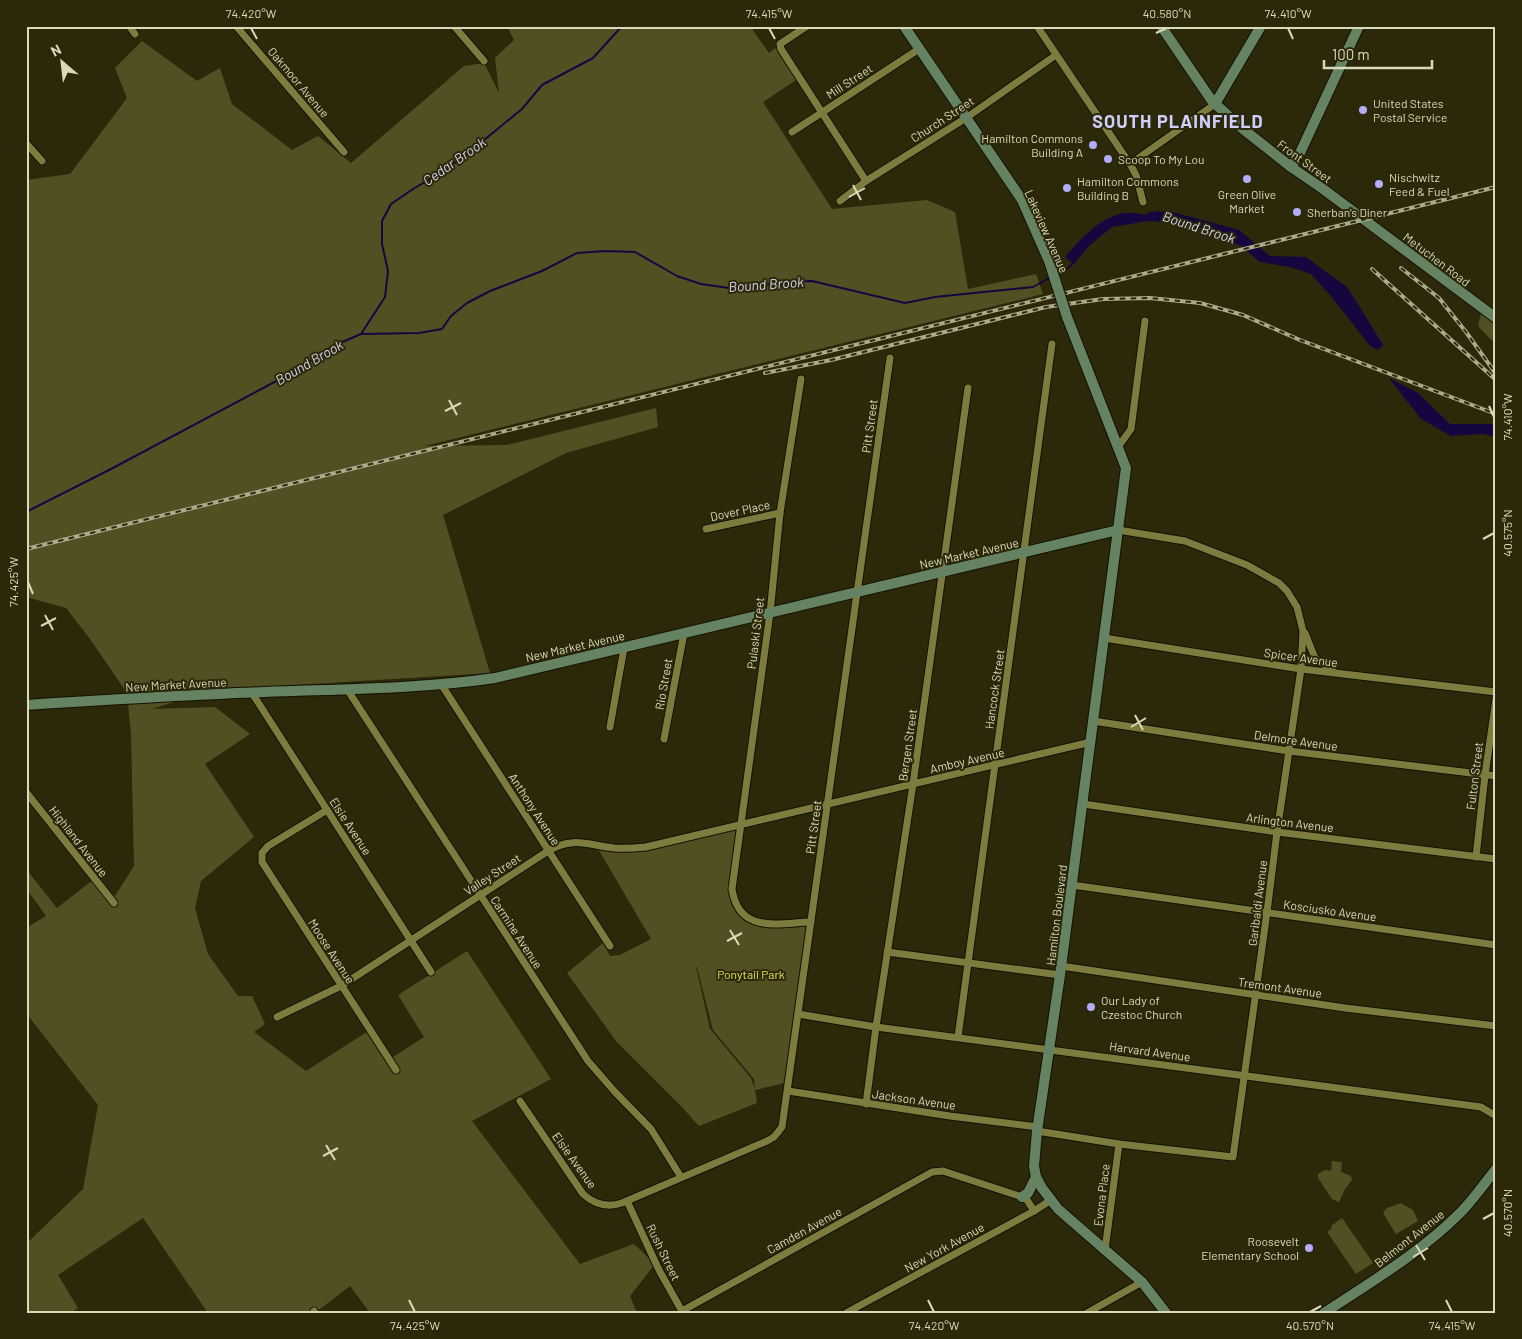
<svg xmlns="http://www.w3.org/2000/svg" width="1522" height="1339" viewBox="0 0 1522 1339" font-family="Barlow,sans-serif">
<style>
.green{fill:#525023;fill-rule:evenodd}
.water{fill:#160640}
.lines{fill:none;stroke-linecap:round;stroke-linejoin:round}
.stream{stroke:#160640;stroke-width:2}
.street-casing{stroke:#131202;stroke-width:9}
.secondary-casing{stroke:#131202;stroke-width:12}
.street{stroke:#7e7b3f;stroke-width:7}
.secondary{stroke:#658263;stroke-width:10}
.rail-casing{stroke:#abaa8b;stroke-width:4}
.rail{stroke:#2b2909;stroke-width:2;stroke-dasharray:5.5;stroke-linecap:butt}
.secondary-bridge-casing{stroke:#131202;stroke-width:12;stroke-linecap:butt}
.secondary-bridge{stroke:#658263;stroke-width:10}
.ticks{fill:none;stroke:#dad9ba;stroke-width:2}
.poi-dot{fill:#b2adf9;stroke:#2b2909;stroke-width:2}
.labels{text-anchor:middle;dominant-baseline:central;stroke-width:4;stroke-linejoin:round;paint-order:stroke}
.street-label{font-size:12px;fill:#dad9ba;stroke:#2b2909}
.poi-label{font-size:12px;fill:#dad9ba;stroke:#2b2909;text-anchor:start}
.park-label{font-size:12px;fill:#e7e154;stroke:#2b2909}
.water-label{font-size:14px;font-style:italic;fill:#d4d3f0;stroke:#2b2909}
.district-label{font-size:18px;font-weight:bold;letter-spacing:1px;fill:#d0cefa;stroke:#2b2909}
.neatline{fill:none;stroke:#dad9ba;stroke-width:2}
.ticks-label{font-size:12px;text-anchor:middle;fill:#dad9ba}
</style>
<rect width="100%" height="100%" fill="#2b2909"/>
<g class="green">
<path d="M507 26H750L769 53 778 46 799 78 763 102 832 209 927 200 955 212 968 289 1036 274 1043 294 425 446 507 445 656 408 658 427 566 453 443 515 490 673 211 690 152 709 215 707 250 734 205 764 254 837 201 881 195 908 208 954 238 996H252L265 1024 254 1032 306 1071 370 1030 390 1059 424 1037 398 995 467 951 551 1079 472 1121 580 1264 634 1244 655 1264 630 1296 637 1313H370L350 1286 315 1313H208L143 1218 58 1275 78 1308 70 1313H26V1244L83 1189 98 1105 26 1013V928L46 916 26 888V869L57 908 94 879 115 896 134 866 131 734 127 693 90 639 66 608 26 597V180L70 174 127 98 115 68 142 41 197 81 220 68 232 104 292 150 318 136 351 163 464 66 484 63 499 93 495 58 514 40Z"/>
<path d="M1482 309 1496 315V343L1489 338 1478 326Z"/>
<path d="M740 825 732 897 755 922 810 919 789 1082 755 1090 757 1103 699 1126 682 1107 616 1041 567 973 603 943 610 956 620 955 651 939 597 847 663 844ZM696 967H697L713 1030 754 1079 755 1090 751 1078 710 1029Z"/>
<path d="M1332 1161 1342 1162 1341 1172 1351 1176 1352 1180 1345 1189 1339 1202 1332 1199 1318 1178V1174L1325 1170 1331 1171Z"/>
<path d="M1401 1203 1413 1210 1418 1221 1396 1234 1383 1213 1387 1208Z"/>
<path d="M1342 1218 1373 1263 1356 1274 1327 1232 1332 1228 1331 1226Z"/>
</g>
<g class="water">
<path d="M1169 211 1239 230 1270 256 1306 257 1348 288 1383 345 1378 350 1370 346 1330 295 1311 274 1290 267 1260 262 1241 246 1191 224 1148 221 1112 227 1090 245 1074 264 1065 257C1085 234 1111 204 1145 215L1150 212Z"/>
<path d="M1389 378 1418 393 1450 424H1496V437L1483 434 1451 436 1421 419Z"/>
</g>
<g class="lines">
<g class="stream">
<path d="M1057 274 1071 266 1073 262"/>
<path d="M361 334 385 297 388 271 382 244V221L391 204 413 189 444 171 478 145 522 109 542 85 593 58 622 26"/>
<path d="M26 512 111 469 297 370 331 347 361 334 419 333 442 329 451 316 467 303 490 291 542 271 577 253 605 251 635 252 677 276 701 284 736 289 784 282 812 281 905 303 935 297 1033 287 1051 277"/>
</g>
<defs>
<g id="street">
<path d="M129 26 135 34"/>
<path d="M236 26 344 152"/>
<path d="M454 26 484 61"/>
<path d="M807 26 780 44 781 49 866 181"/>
<path d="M1037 26 1130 164 1136 175 1143 202"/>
<path d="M792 132 919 49"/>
<path d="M26 143 42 161"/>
<path d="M1130 164 1215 104"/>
<path d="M840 201 866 181 966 118 1056 55"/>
<path d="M801 379 780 513 770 613 732 889C739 934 777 923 811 922"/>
<path d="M1118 447 1131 429 1145 321"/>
<path d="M706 529 780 513"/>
<path d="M1305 633 1315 658 1333 671"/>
<path d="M1104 638 1301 669 1496 692"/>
<path d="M441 684 610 946"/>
<path d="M347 689 588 1061 615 1092 651 1129 681 1177"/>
<path d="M252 693 431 972"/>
<path d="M1093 721 1289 751 1496 776"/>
<path d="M610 727 624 648"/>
<path d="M664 739 684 633"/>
<path d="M26 792 114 903"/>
<path d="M1083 804 1277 832 1496 859"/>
<path d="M327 810 268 846 262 853V862L396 1070"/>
<path d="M1476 857 1485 775 1496 699"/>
<path d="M1072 885 1496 945"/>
<path d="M887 952 1060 975"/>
<path d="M1061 966 1345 1008 1496 1026"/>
<path d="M798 1014 876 1027 1481 1107 1496 1116"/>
<path d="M277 1017 341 986 548 851C573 836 588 845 614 848 625 849 636 848 646 847L1091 742"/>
<path d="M958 1037 1052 344"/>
<path d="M788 1091 950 1116 1038 1127"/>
<path d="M520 1101 583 1194C594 1204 607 1208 622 1203L767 1141 774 1137 782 1127 890 358"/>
<path d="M866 1104 876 1027 913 784 968 388"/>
<path d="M1037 1131 1119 1144 1233 1157 1267 912 1277 832 1301 669 1303 631 1297 607 1287 591 1279 583 1247 565 1185 541 1118 530"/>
<path d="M627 1201 659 1270 683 1313"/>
<path d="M1105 1250 1119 1144"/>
<path d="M314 1311 315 1313"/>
<path d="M682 1311 932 1172 943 1171 1022 1197 1027 1200 1034 1211"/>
<path d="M846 1313 1034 1211 1051 1200"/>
<path d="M1087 1313 1142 1282"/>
</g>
<g id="secondary">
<path d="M904 26 1022 200 1049 261"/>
<path d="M1161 26 1212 101 1243 129 1291 167 1323 189 1496 318"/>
<path d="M1215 104 1261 26"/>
<path d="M1291 167 1300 153 1359 26"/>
<path d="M1067 317 1126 468 1060 975 1037 1131 1034 1166 1036 1177 1042 1188 1058 1209 1142 1282 1166 1313"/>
<path d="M26 705C106 700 185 695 265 692 342 689 419 689 495 678L1118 530"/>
<path d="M1022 1197 1028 1193 1036 1177"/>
<path d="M1324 1313C1371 1282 1420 1253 1460 1213 1473 1200 1484 1184 1496 1169"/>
</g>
</defs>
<use href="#street" class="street-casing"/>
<use href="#secondary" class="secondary-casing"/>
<use href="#street" class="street"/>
<use href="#secondary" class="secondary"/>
<defs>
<g id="rail">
<path d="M1401 268 1439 298 1466 332 1496 374"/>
<path d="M1372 269 1496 380"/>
<path d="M765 373 831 360 1046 307 1103 299 1150 298 1200 303 1243 315 1300 340 1496 414"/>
<path d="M26 549 1496 187"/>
</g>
</defs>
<use href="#rail" class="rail-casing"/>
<use href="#rail" class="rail"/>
<defs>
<path id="secondary-bridge" d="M1049 261 1067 317"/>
</defs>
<use href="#secondary-bridge" class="secondary-bridge-casing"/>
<use href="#secondary-bridge" class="secondary-bridge"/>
</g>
<path class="ticks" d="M251 28 257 39M769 28 775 39M1288 28 1293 39M1156 33 1167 28M853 185 861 200M849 197 865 188M449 400 457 415M1489 406 1494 417M445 411 461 403M1483 539 1494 533M28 582 33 594M45 615 53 630M41 626 56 618M1135 715 1143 730M1131 727 1146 718M730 930 739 945M727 941 742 933M326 1145 335 1160M323 1156 338 1148M1483 1219 1494 1213M1416 1245 1425 1260M1413 1257 1428 1248M409 1300 415 1312M928 1300 934 1312M1446 1300 1452 1312M1310 1312 1321 1306"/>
<g class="poi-dot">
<circle cx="1363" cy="110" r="5"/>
<circle cx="1093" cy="145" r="5"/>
<circle cx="1108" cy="159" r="5"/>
<circle cx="1247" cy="179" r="5"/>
<circle cx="1379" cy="184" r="5"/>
<circle cx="1067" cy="188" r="5"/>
<circle cx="1297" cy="212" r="5"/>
<circle cx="1091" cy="1007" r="5"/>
<circle cx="1309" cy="1248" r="5"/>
</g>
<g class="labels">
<g class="street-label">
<text transform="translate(849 81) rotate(-33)">Mill Street</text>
<text transform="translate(299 82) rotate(50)">Oakmoor Avenue</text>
<text transform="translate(942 119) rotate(-33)">Church Street</text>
<text transform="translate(1305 161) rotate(36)">Front Street</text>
<text transform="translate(1047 231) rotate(66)">Lakeview Avenue</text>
<text transform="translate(1437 259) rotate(37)">Metuchen Road</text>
<text transform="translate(869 426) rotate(-82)">Pitt Street</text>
<text transform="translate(740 510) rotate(-12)">Dover Place</text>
<text transform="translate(969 553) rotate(-13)">New Market Avenue</text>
<text transform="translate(755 633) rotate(-83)">Pulaski Street</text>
<text transform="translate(575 646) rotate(-13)">New Market Avenue</text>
<text transform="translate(1301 657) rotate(8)">Spicer Avenue</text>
<text transform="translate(176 684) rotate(-3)">New Market Avenue</text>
<text transform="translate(663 684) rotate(-80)">Rio Street</text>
<text transform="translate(994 689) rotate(-82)">Hancock Street</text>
<text transform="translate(1296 740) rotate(8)">Delmore Avenue</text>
<text transform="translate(907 745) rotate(-82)">Bergen Street</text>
<text transform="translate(967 760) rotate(-13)">Amboy Avenue</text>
<text transform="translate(1474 776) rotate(-83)">Fulton Street</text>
<text transform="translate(535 809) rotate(57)">Anthony Avenue</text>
<text transform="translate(1290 822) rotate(7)">Arlington Avenue</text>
<text transform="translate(351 826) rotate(57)">Elsie Avenue</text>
<text transform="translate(813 827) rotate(-82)">Pitt Street</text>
<text transform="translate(79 841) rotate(52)">Highland Avenue</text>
<text transform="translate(492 874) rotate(-33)">Valley Street</text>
<text transform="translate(1257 903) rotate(-83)">Garibaldi Avenue</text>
<text transform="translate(1330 910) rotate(8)">Kosciusko Avenue</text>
<text transform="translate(1056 915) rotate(-83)">Hamilton Boulevard</text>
<text transform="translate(517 932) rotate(57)">Carmine Avenue</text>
<text transform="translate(332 951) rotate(57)">Moose Avenue</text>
<text transform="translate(1280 987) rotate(8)">Tremont Avenue</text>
<text transform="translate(1150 1051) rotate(8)">Harvard Avenue</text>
<text transform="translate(914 1099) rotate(8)">Jackson Avenue</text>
<text transform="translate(575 1160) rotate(54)">Elsie Avenue</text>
<text transform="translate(1101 1195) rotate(-83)">Evona Place</text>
<text transform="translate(804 1230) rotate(-29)">Camden Avenue</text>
<text transform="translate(1409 1238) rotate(-38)">Belmont Avenue</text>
<text transform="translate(944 1247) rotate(-29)">New York Avenue</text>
<text transform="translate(664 1252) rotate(64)">Rush Street</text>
</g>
<g class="poi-label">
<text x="1373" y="103">United States<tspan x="1373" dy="14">Postal Service</tspan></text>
<text x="1083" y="138" text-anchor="end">Hamilton Commons<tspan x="1083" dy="14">Building A</tspan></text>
<text x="1118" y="159">Scoop To My Lou</text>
<text x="1389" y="177">Nischwitz<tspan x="1389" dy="14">Feed &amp; Fuel</tspan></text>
<text x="1077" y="181">Hamilton Commons<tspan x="1077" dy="14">Building B</tspan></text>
<text x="1247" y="194" text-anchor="middle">Green Olive<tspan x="1247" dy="14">Market</tspan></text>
<text x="1307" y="212">Sherban's Diner</text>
<text x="1101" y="1000">Our Lady of<tspan x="1101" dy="14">Czestoc Church</tspan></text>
<text x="1299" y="1241" text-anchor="end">Roosevelt<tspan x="1299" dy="14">Elementary School</tspan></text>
</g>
<g class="park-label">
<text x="751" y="974">Ponytail Park</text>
</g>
<g class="water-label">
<text transform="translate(454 161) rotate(-35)">Cedar Brook</text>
<text transform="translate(1199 227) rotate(18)">Bound Brook</text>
<text transform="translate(766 284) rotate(-4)">Bound Brook</text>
<text transform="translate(309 362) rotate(-30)">Bound Brook</text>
</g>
<g class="district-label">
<text x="1178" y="121">SOUTH PLAINFIELD</text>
</g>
</g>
<rect width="1522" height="1339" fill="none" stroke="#2b2909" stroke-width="55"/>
<g transform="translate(62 62) rotate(332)" stroke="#2b2909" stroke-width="4" paint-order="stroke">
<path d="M0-4L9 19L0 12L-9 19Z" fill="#dad9ba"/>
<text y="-8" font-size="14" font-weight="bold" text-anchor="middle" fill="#dad9ba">N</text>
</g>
<path d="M1324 60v8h108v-8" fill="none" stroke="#dad9ba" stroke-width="2.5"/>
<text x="1332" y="60" font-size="15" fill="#dad9ba" stroke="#2b2909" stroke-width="4" paint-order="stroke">100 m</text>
<rect x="28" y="28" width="1466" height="1284" class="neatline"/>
<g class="ticks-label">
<text x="251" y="18">74.420°W</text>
<text x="769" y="18">74.415°W</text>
<text x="1167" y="18">40.580°N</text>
<text x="1288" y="18">74.410°W</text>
<text transform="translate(1508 417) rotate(-90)" y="4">74.410°W</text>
<text transform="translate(1508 533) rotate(-90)" y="4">40.575°N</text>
<text transform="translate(14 582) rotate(-90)" y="4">74.425°W</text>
<text transform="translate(1508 1213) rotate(-90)" y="4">40.570°N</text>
<text x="415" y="1330">74.425°W</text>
<text x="934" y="1330">74.420°W</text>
<text x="1310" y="1330">40.570°N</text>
<text x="1452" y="1330">74.415°W</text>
</g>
</svg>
